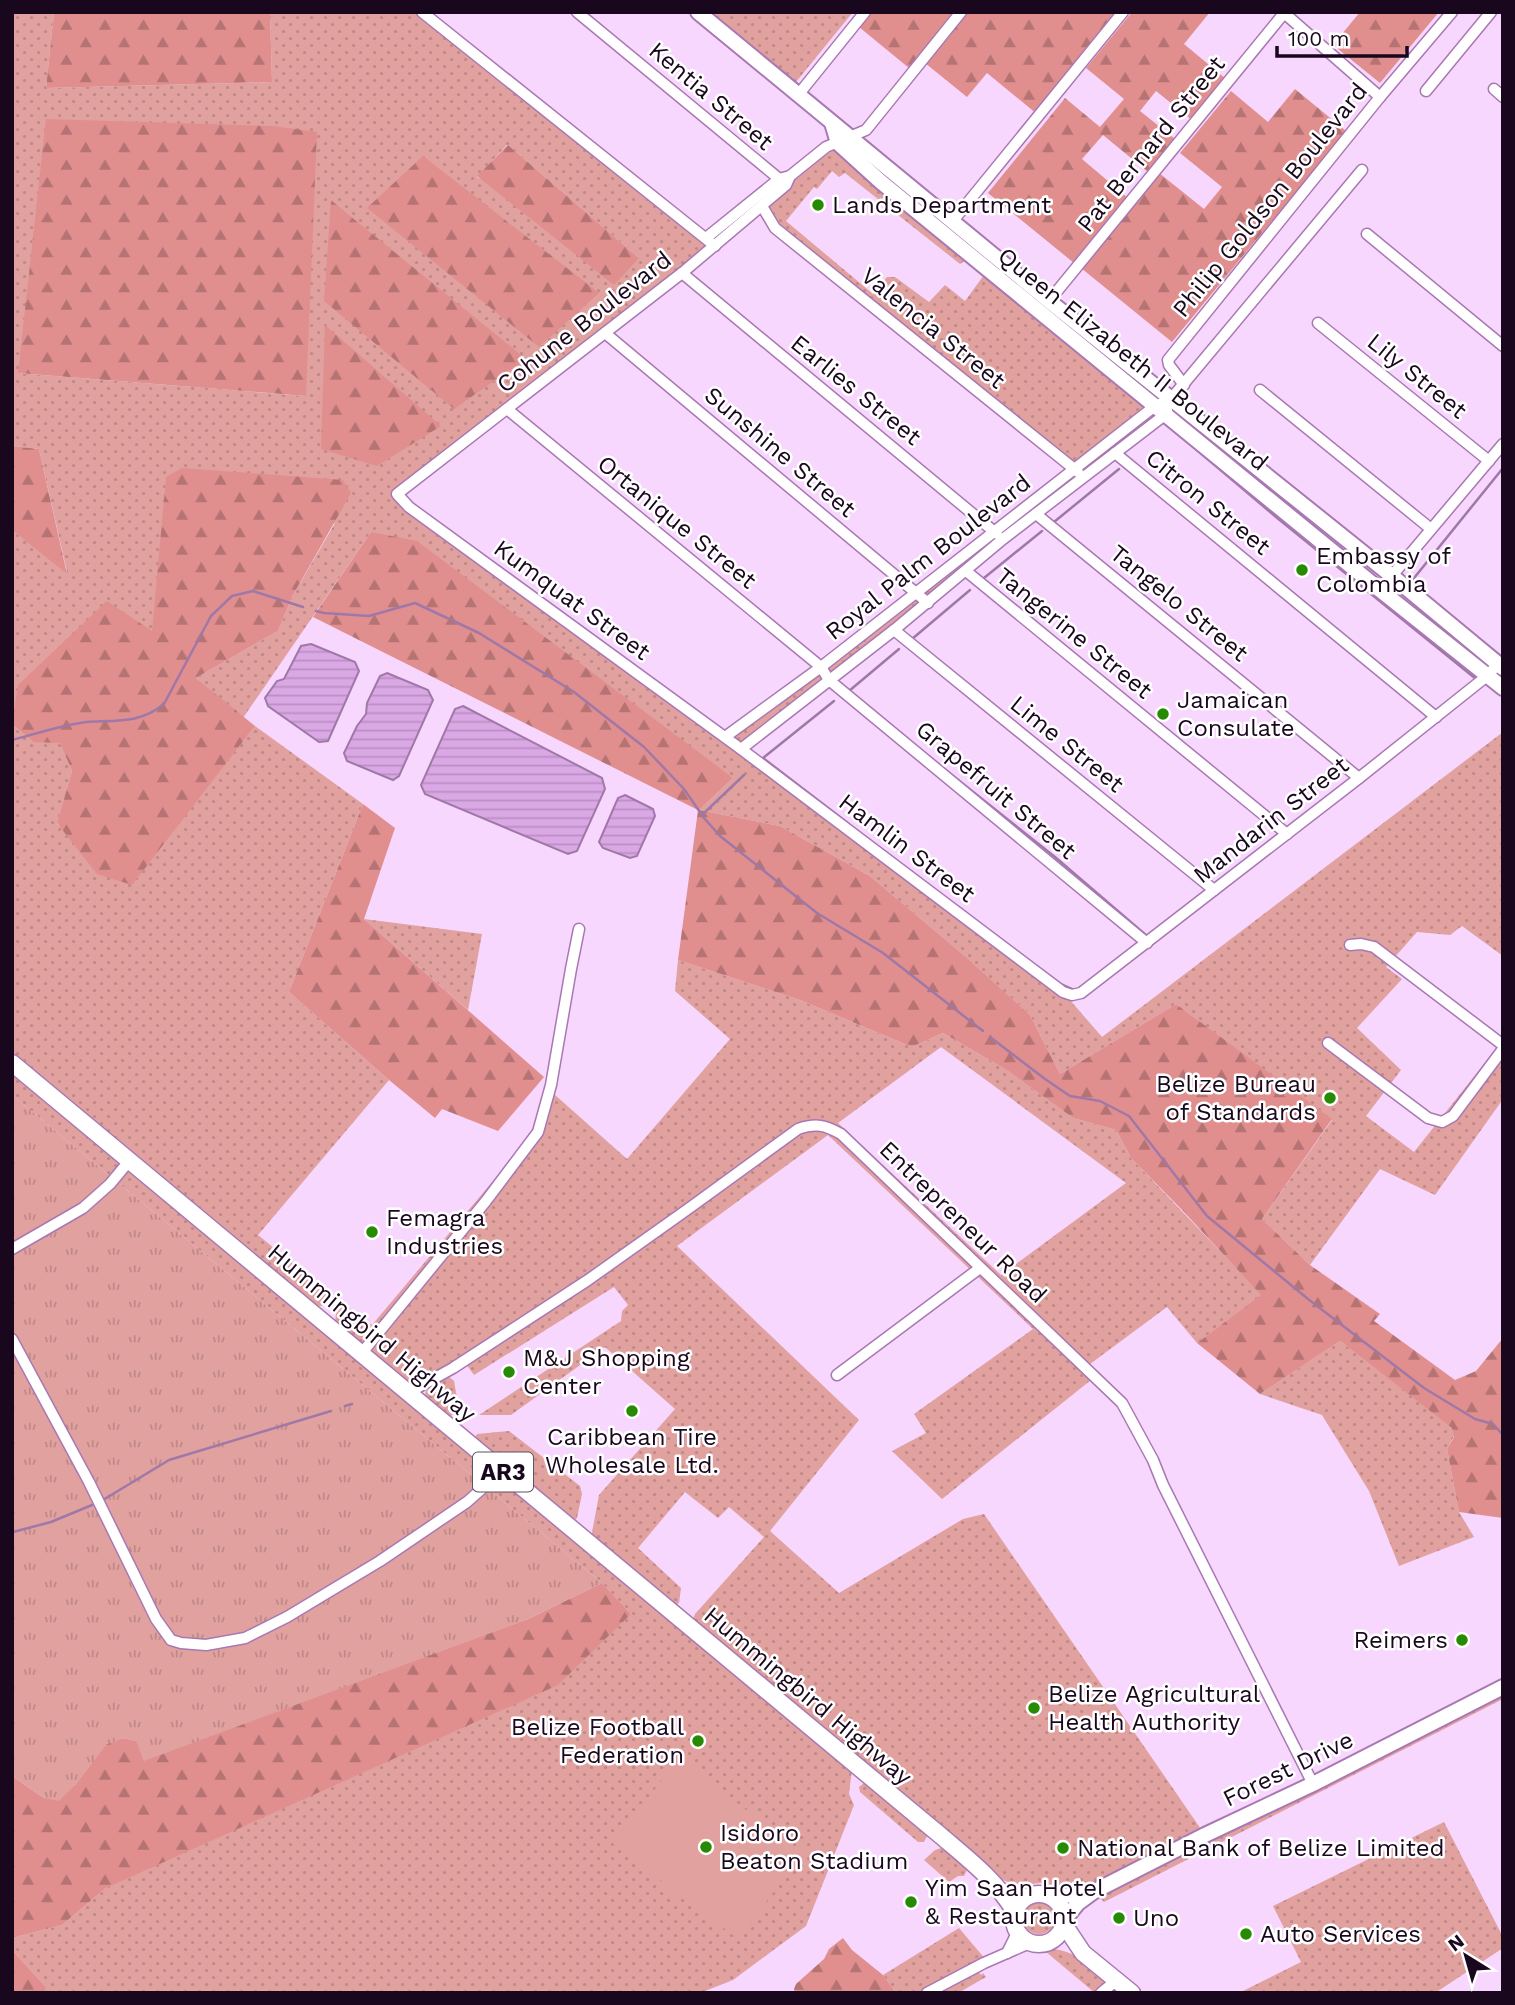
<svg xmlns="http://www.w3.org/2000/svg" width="1515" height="2005" viewBox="0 0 1515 2005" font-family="'Work Sans',sans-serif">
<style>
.grass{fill:url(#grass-dots);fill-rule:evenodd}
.forest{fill:url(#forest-firs)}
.park{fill:url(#park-tufts)}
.garden{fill:#e0a19f}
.water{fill:url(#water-rules);stroke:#a078a8;stroke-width:2}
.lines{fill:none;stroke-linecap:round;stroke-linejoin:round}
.stream{stroke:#a078a8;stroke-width:2.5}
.street-casing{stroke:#a978b3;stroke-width:13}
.secondary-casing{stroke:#a978b3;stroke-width:18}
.primary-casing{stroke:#a978b3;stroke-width:19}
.street{stroke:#fff;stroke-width:10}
.secondary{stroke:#fff;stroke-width:14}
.primary{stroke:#fff;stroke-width:16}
.poi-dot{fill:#268b03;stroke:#fff;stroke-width:2.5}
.labels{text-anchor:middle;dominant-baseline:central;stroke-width:5;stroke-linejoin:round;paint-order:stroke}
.shield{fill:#fff;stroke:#5e5161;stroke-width:2}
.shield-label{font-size:23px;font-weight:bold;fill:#19071d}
.street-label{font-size:24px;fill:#19071d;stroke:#fff}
.poi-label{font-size:24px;fill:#19071d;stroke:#fff;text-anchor:start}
</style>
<defs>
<pattern id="grass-dots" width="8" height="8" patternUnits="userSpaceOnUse" patternTransform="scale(1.75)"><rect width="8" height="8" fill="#e0a19f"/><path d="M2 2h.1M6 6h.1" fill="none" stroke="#c08988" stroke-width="1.8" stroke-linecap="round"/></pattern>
<pattern id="forest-firs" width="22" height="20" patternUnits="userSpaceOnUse" patternTransform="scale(1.75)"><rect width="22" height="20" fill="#e08f8e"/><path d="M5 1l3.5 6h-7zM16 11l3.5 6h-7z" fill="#b57373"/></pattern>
<pattern id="park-tufts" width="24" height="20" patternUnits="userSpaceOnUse" patternTransform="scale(1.75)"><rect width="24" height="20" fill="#e0a19f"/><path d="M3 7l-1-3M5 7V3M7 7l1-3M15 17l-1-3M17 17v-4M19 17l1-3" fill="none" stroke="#c08988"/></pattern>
<pattern id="water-rules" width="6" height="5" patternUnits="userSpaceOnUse" patternTransform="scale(1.75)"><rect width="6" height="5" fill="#daa8e4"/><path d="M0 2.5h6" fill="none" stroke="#ba8fc3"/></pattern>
</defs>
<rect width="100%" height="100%" fill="#f7d7fd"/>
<g class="grass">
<path d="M12 12H54L46 88 272 82 270 12H422L715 246 397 494 725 737 1074 470 775 228 762 206 827 154 835 150 842 155 966 260 960 264 845 173 839 177 832 171 817 189 814 187 786 221 873 294 887 277H895L929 302 945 285 965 301 984 275 1166 414 741 748 1063 992 1102 1037 1503 732V956L1462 926 1450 935 1417 932 1386 967 1402 979 1357 1028 1401 1070 1366 1116 1414 1152 1503 1040V1099L1435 1195 1380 1169 1310 1265 1262 1219 1332 1120 1176 1004 1060 1074 1030 1015 965 956 870 876 780 826 699 810 733 778 371 532 243 718 196 678 278 631 292 597 335 523 12 717V530L67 572 39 449 12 446ZM507 145H508L639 258 477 177ZM314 187 305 396 18 373Z"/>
<path d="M708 12H853L796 82Z"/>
<path d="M12 724 33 742H60L72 771 57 824 131 884 255 726 363 804 289 992 389 1080 258 1235 334 1297C326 1306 323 1308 311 1304L12 1054Z"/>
<path d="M364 919 482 934 468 1010Z"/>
<path d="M678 960 800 1000 912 1047 943 1033 1005 1069 1073 1118 1116 1130 1131 1158 1262 1295 1197 1343 1167 1307 1086 1367 1096 1376 942 1499 892 1451 926 1433 914 1414 1033 1329 828 1135 677 1246 859 1420 770 1531 839 1593 963 1519 984 1514 1205 1835 1137 1869 1080 1888 1063 1889 1040 1883 1023 1885 1010 1883 999 1878 692 1622 695 1614 764 1537 729 1507 718 1518 685 1492 638 1548 681 1588 679 1603 673 1606 591 1538 599 1495 675 1409 605 1347 511 1415H479L621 1321 622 1311 628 1305 614 1287 474 1375 461 1357 419 1382 407 1384 335 1323 336 1313 344 1304 372 1325 530 1137 545 1086 627 1159 730 1039 675 991ZM941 1047 1126 1183 1001 1275 838 1123Z"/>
<path d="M12 1072 852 1769 849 1794 854 1805 806 1926 733 1980 700 1993H45L46 1987 12 1950V1938L62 1925 106 1888 631 1614 602 1583 12 1095Z"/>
<path d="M1340 1341 1453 1428 1454 1436 1447 1449 1459 1512 1474 1537 1399 1566 1369 1491 1322 1415 1260 1394Z"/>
<path d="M448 1376 454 1381 459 1410 448 1418 424 1398 426 1391Z"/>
<path d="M509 1431 580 1486 582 1494 577 1518 572 1522 474 1440 477 1434Z"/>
<path d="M1503 1690V1699L1104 1902 1101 1899 1104 1893Z"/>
<path d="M867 1781 928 1834 924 1842H918L860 1792 859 1787Z"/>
<path d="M1444 1822 1503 1937V1948L1435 1993H1239L1301 1962 1273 1906Z"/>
<path d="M941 1848H944L968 1868 964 1876H958L949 1882 924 1860 935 1850Z"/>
<circle cx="1039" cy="1917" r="17"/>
<path d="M959 1928 986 1960 975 1967 981 1975 983 1973 986 1977 958 1993H896L883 1975Z"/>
<path d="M1049 1949C1078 1948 1100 1976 1121 1993H1095L1045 1951Z"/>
</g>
<g class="forest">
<path d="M54 12H270L272 82 46 88Z"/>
<path d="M871 12H956L909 68 859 27Z"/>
<path d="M967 12H1120L1037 114 987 73 967 97 925 63Z"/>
<path d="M1132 12H1210L1184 44 1226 79 1192 120 1156 91 1140 111 1175 139 1148 172 1103 135 1082 159 1128 198 1074 263 988 193 1065 98 1100 127 1124 99 1086 68Z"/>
<path d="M1360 12H1439L1380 83 1333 45Z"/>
<path d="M1295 89 1346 131 1172 342 1081 268 1159 173 1204 209 1222 187 1180 153 1231 91 1268 122Z"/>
<path d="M46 119 273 126 317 132 306 396 18 373Z"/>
<path d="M508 145 639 258 614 285 477 176Z"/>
<path d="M423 156 599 293 539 347 367 208Z"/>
<path d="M331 200 355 220 526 359 454 409 324 301Z"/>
<path d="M325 325 441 426 377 466 321 449Z"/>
<path d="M12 446 39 449 67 574 12 530Z"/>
<path d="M182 468 343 480 351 493 292 597 278 631 196 678 255 726 132 885 97 874 57 823 72 771 60 743 33 742 12 724 18 685 107 601 152 631 166 477Z"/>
<path d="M371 532 417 541 733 778 699 810 780 826 870 876 965 956 1030 1015 1060 1074 1176 1004 1332 1119 1262 1219 1310 1265 1380 1314 1374 1321 1455 1380 1476 1371 1503 1338V1518L1459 1512 1447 1449 1454 1437 1452 1428 1340 1341 1260 1394 1197 1343 1261 1295 1184 1212 1131 1158 1116 1130 1073 1118 1005 1069 943 1033 912 1047 800 1000 678 960 698 810 313 617Z"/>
<path d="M363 804 395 828 364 919 544 1077 498 1131 442 1109 435 1118 389 1080 289 992Z"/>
<path d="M602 1583 631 1614 558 1685 106 1888 62 1925 12 1938V1776L44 1798 75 1785 106 1744 123 1738 137 1741 144 1760 528 1619Z"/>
<path d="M843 1938 852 1950 883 1975 896 1993H795L794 1989 796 1984 824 1959 829 1949Z"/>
<path d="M12 1950 46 1987 45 1993H12Z"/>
</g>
<path class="park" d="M12 1095 602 1583 528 1619 144 1761 136 1741 123 1738 107 1744 75 1785 59 1801 44 1798 12 1776Z"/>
<path class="garden" d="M680 1756 699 1771 698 1773 795 1847 797 1845 805 1851 738 1939 679 1894 675 1899 658 1886 662 1881 613 1844Z"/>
<g class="water">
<path d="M311 644 355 662 359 671 328 741 319 742 268 706 265 698 277 681 284 679 301 646Z"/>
<path d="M387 673 428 690 433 700 399 776 393 780 347 761 344 753 357 726 366 714 367 703 380 676Z"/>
<path d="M463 706 602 778 605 789 577 851 568 854 425 794 421 785 455 709Z"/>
<path d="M625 795 653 809 655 816 637 856 630 858 603 848 599 842 618 798Z"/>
</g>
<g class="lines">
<g class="stream">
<path d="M1197 450 1276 517 1476 679"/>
<path d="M1054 522 1119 469"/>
<path d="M984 578 1042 531"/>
<path d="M1410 583 1503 468"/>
<path d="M316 611 324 613 369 616 415 603 479 633 574 692 644 747 684 789 704 818 720 836 817 913 883 953 983 1031"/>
<path d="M1466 628 1503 658"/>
<path d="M912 639 970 590"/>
<path d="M849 691 899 649"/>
<path d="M834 701 763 758 849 824"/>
<path d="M12 740C35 734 63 725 86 722 115 720 140 724 164 704L211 616 232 596 253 591 303 607"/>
<path d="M933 760 1055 857 1147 936H1150"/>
<path d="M702 815 744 775"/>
<path d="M957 906 1022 955"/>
<path d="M1058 983 1074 990"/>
<path d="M990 1037 1045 1079 1070 1096 1100 1101 1129 1116 1207 1216 1308 1299 1424 1388 1475 1419 1493 1424 1503 1435"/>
<path d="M345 1406 352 1404"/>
<path d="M103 1500 169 1460 331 1411"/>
<path d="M13 1532 51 1522 92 1505"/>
</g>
<defs>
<g id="street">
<path d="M422 12 715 246"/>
<path d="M577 12 783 182"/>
<path d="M1283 12 1380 97"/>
<path d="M1494 89 1503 97"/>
<path d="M1426 91 1491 12"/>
<path d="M798 95 865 12"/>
<path d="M790 176 786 185 682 273 397 494 409 507 741 749 1063 992 1072 995 1081 993 1359 778 1487 676 1498 664"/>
<path d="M762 206 775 228 1078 472"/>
<path d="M952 222 1123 12"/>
<path d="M1367 234 1503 346"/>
<path d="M706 238 779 179 790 176 826 147 866 130 961 12"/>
<path d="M682 273 997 534"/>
<path d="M1049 301 1285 12"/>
<path d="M1318 323 1489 461"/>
<path d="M605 333 928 603"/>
<path d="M1184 385 1169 365 1168 360 1380 97 1452 12"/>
<path d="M1260 390 1431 529"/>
<path d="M507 409 821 667 829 680 1147 943"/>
<path d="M1115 453 1436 717"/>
<path d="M1036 514 1359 778"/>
<path d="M966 571 1287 834"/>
<path d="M1380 590 1503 444"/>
<path d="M894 630 1214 890"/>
<path d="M725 737 821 667 1155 406 1171 399 1362 170"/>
<path d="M741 749 894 630 1003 539 1166 414 1167 410"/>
<path d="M1350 945 1361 944 1374 947 1503 1045"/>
<path d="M1328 1043 1428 1118 1442 1122 1453 1116 1503 1049"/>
<path d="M12 1249 83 1208 110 1184 130 1160"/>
<path d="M12 1339 89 1482 156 1619 171 1640 181 1643 206 1645 245 1638 287 1617 380 1561 467 1502 502 1471"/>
<path d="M361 1354 486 1201 538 1132 551 1085 571 969 579 929"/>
<path d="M837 1375 980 1268"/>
<path d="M408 1393 453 1368 588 1280 688 1209 798 1129C816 1123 825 1125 841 1134L1122 1403 1153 1460 1163 1485 1313 1784"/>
<path d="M1007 1953 1018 1931"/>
<path d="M927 1993 984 1963 1032 1942"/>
<path d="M1101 1993 1117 1980"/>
</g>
<g id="secondary">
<path d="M698 12 1049 301 1392 576 1503 668"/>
<path d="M832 123 838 143 881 182 1380 590 1503 688"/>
<path d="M1048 1895 1063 1896 1088 1893"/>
<path d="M1064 1920 1078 1903 1093 1892 1205 1835 1313 1784 1503 1687"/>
</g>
<g id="primary">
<path d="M12 1063 940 1835C968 1859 996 1880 1015 1912"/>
<circle cx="1039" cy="1919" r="25"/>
<path d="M1063 1923 1083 1953 1132 1993"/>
</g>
</defs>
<use href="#street" class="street-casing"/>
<use href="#secondary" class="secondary-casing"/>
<use href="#primary" class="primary-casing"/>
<use href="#street" class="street"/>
<use href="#secondary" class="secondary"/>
<use href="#primary" class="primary"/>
</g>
<g class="poi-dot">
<circle cx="818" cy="205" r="7"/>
<circle cx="1302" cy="570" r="7"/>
<circle cx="1163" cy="714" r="7"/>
<circle cx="1330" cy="1098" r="7"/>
<circle cx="372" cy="1232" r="7"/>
<circle cx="509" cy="1372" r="7"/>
<circle cx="632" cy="1411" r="7"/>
<circle cx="1462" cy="1640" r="7"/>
<circle cx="1034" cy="1708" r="7"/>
<circle cx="698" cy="1741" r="7"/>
<circle cx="706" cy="1847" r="7"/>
<circle cx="1063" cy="1848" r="7"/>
<circle cx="911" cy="1902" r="7"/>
<circle cx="1119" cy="1918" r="7"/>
<circle cx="1246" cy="1934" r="7"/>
</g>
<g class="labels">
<rect class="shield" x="473" y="1452.5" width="60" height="39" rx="5"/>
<g class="shield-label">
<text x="503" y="1472">AR3</text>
</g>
<g class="street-label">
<text transform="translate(711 96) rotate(40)">Kentia Street</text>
<text transform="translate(1151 144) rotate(-51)">Pat Bernard Street</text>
<text transform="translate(1270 200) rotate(-51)">Philip Goldson Boulevard</text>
<text transform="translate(584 322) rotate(-38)">Cohune Boulevard</text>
<text transform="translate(933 328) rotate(39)">Valencia Street</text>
<text transform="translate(1133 359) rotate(39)">Queen Elizabeth II Boulevard</text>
<text transform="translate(1417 376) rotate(39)">Lily Street</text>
<text transform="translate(856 390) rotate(39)">Earlies Street</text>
<text transform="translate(780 452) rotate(40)">Sunshine Street</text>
<text transform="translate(1208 502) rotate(39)">Citron Street</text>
<text transform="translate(677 522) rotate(39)">Ortanique Street</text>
<text transform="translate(928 557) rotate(-38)">Royal Palm Boulevard</text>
<text transform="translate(572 600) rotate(36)">Kumquat Street</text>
<text transform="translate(1179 603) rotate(39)">Tangelo Street</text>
<text transform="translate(1074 633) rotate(39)">Tangerine Street</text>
<text transform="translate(1067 744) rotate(39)">Lime Street</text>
<text transform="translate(996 790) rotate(40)">Grapefruit Street</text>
<text transform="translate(1271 820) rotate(-38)">Mandarin Street</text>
<text transform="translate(907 848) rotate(37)">Hamlin Street</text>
<text transform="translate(963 1222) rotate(44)">Entrepreneur Road</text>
<text transform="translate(372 1333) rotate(40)">Hummingbird Highway</text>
<text transform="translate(808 1696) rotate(40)">Hummingbird Highway</text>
<text transform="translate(1288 1769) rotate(-26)">Forest Drive</text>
</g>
<g class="poi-label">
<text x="832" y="205">Lands Department</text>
<text x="1316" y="556">Embassy of<tspan x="1316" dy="28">Colombia</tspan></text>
<text x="1177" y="700">Jamaican<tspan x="1177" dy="28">Consulate</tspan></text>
<text x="1316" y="1084" text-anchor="end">Belize Bureau<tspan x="1316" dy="28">of Standards</tspan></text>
<text x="386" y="1218">Femagra<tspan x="386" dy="28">Industries</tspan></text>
<text x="523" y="1358">M&amp;J Shopping<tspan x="523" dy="28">Center</tspan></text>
<text x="632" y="1437" text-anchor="middle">Caribbean Tire<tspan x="632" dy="28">Wholesale Ltd.</tspan></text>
<text x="1448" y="1640" text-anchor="end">Reimers</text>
<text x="1048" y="1694">Belize Agricultural<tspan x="1048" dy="28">Health Authority</tspan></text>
<text x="684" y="1727" text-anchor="end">Belize Football<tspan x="684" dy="28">Federation</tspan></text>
<text x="720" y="1833">Isidoro<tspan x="720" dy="28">Beaton Stadium</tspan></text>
<text x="1077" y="1848">National Bank of Belize Limited</text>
<text x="925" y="1888">Yim Saan Hotel<tspan x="925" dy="28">&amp; Restaurant</tspan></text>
<text x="1133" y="1918">Uno</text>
<text x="1260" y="1934">Auto Services</text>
</g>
</g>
<rect width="1515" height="2005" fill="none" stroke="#19071d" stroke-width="28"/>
<g transform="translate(1466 1956) rotate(323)" stroke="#ffffff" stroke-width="5" paint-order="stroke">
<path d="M0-5L12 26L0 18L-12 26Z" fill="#19071d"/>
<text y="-10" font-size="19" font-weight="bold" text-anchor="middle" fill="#19071d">N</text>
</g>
<path d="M1277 46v10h130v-10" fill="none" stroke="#19071d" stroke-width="3.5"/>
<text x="1288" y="46" font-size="21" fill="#19071d" stroke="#ffffff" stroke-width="5" paint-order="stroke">100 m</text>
</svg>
